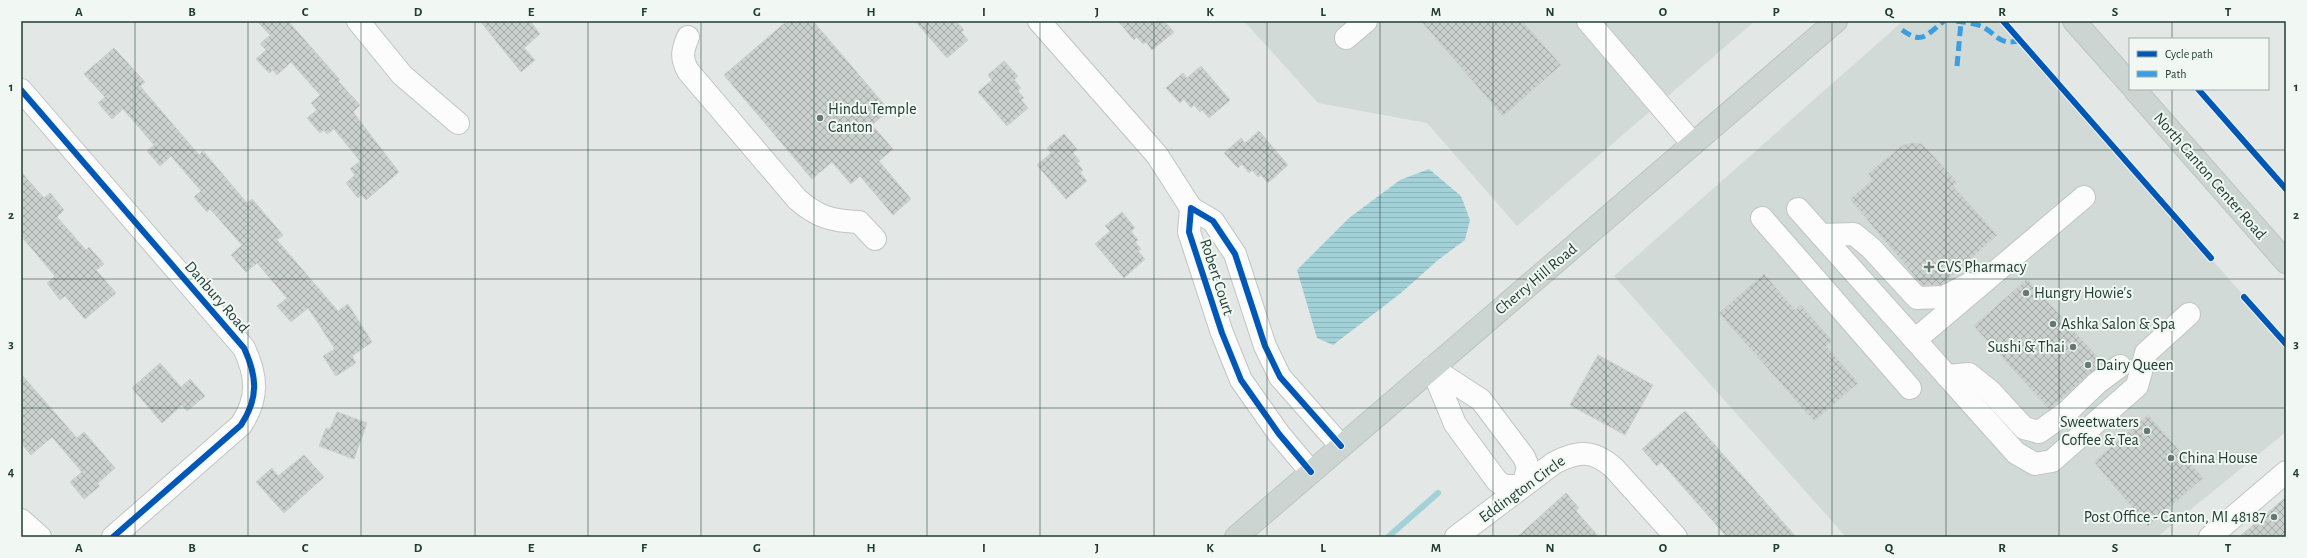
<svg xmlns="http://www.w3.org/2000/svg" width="2307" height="558" viewBox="0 0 2307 558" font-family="'Alegreya Sans',sans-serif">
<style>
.built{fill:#d1dad6}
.water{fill:url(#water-rules)}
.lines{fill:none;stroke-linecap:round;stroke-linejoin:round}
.stream{stroke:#a3d1d8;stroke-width:6}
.building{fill:url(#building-cross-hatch);stroke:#ccd1cf}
.minor-casing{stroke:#c0c5c3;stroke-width:24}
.major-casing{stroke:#bcc5c2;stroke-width:24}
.minor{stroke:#fbfcfb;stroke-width:22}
.major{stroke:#cdd5d2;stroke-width:22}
.quiet{stroke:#3c9ee2;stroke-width:5;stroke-dasharray:10 5;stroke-linecap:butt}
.cycleway-casing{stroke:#f1f8f4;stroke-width:8}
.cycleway{stroke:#0057b8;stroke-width:6}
.grid{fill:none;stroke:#213c34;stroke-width:1;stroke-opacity:0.55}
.poi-dot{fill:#657872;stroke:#f1f8f4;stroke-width:1.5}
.labels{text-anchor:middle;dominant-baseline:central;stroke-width:4;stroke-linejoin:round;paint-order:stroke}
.poi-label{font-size:16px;fill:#213c34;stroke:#f1f8f4;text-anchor:start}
.street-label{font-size:16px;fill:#213c34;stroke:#f1f8f4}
.neatline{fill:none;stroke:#213c34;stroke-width:1.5}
.grid-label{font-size:13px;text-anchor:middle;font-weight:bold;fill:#213c34}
</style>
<defs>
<pattern id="water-rules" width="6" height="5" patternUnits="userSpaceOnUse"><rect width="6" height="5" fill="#a3d1d8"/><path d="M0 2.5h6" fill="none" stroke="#8cb4ba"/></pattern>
<pattern id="building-cross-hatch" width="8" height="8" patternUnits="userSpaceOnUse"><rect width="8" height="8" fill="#cad0cd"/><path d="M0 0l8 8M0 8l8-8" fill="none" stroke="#a4aaa7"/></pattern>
</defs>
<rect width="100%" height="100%" fill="#e3e8e6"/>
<g class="built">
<path d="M1244 21H1755L1517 226 1427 123 1318 103Z"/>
<path d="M1903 21H2003L2286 344V432L2157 537H1846L1614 276Z"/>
</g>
<path class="water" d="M1429 169 1461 196 1470 220 1465 240 1438 260 1401 293 1333 345 1317 338 1297 270 1349 218 1400 180Z"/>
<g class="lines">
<path class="stream" d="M1388 537 1438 493"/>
</g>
<g class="building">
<path d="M257 21H288L340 80 338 81 360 105 353 112 399 172 366 200 362 195 358 198 346 183 355 175 350 169 360 161 334 129 327 134 324 130 320 133 307 118 317 110 311 103 320 95 291 62 277 75 273 70 269 73 256 59 266 50 260 44 270 35Z"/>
<path d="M480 21H530L540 34 524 48 535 60 521 72Z"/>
<path d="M787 21H813L889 110 872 125 893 149 879 161 911 199 893 215 860 176 851 184 832 162 812 179 724 75Z"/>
<path d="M915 21H956L964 30 961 32 968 40 947 58Z"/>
<path d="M1118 21H1164L1174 32 1152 50 1146 42 1143 44 1137 37 1134 40Z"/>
<path d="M1421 21H1522L1561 65 1503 116Z"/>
<path d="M114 48 145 82 140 86 199 155 203 151 247 203 252 199 283 235 277 240 338 311 348 304 372 342 352 356 356 363 336 376 323 356 335 349 308 308 291 322 277 306 287 298 257 263 246 272 231 255 242 245 210 209 207 212 194 197 201 191 171 156 160 166 147 151 154 145 123 109 112 119 98 103 105 97 84 74Z"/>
<path d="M1004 61 1018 76 1014 80 1021 88 1018 91 1024 98 1021 100 1028 108 1007 126 978 92 992 80 988 75Z"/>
<path d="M1201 66 1230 100 1209 118 1202 110 1200 112 1194 105 1191 108 1184 99 1180 103 1166 88 1183 73 1187 78Z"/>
<path d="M1259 131 1288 165 1268 183 1261 175 1258 177 1252 170 1249 173 1242 164 1238 168 1224 153 1241 138 1245 143Z"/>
<path d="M1064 134 1077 149 1073 153 1080 161 1077 163 1083 170 1080 173 1087 181 1066 199 1037 165 1051 153 1047 148Z"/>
<path d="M1912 143 1922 144 1957 182 1953 186 1997 235 1941 285H1922L1850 199 1873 180 1868 174 1903 145Z"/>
<path d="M21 172 44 198 50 193 64 210 57 217 86 250 89 247 104 264 96 270 116 293 85 319 65 296 60 300 47 283 55 276 21 236Z"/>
<path d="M1122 212 1135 228 1131 231 1138 240 1135 242 1141 249 1138 251 1145 259 1124 278 1095 244 1110 231 1105 226Z"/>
<path d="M1764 274 1795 310 1801 305 1832 341 1826 346 1858 383 1814 421 1719 313Z"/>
<path d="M2027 279 2103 363 2049 409 1974 326Z"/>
<path d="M1598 355 1653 385 1625 435 1570 405Z"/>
<path d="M160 363 181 387 190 379 205 396 187 411 182 405 162 423 132 388Z"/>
<path d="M21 374 77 438 84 432 115 468 97 484 100 486 84 499 70 482 82 472 52 437 31 455 21 443Z"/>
<path d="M1685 411 1782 521 1796 537H1727L1661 462 1657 466 1642 449Z"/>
<path d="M337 412 367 423 354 459 319 446 326 428 330 429Z"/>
<path d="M2148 415 2203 478 2148 526 2094 462Z"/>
<path d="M304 455 324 477 284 513 256 482 272 468 278 476Z"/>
<path d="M1566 493 1579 508 1576 511 1599 537H1517Z"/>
<path d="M2286 497V537H2239Z"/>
</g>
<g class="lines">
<defs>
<g id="minor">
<path d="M358 21 402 75 458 123"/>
<path d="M1039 21 1157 155 1191 208"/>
<path d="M1588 21 1693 144"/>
<path d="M688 37C682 51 681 58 688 71L797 199C817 217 832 221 859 222L875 239"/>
<path d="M1346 38 1366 21"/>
<path d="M21 90 244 348C257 376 259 398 241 425L113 537"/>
<path d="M1798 209 2016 453 2035 464 2052 461 2137 386 2146 353 2189 314"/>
<path d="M1762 218 1910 388"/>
<path d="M1821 235 1854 234 1871 248 1917 298 1944 297 1969 284"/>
<path d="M1915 340 2084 197"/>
<path d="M1432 368 1481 400 1524 457 1528 467 1523 486H1504L1497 481 1455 424Z"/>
<path d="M1947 376 1969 374 1990 391 2024 428 2039 432 2067 412 2097 383 2120 366"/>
<path d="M1311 472 1279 434 1241 380 1222 333 1189 232 1191 208 1213 221 1235 254 1265 346 1280 377 1341 446"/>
<path d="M21 520 40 537"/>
<path d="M1456 537 1554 463C1578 451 1592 449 1614 468L1676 537"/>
<path d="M2210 537 2286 472"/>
</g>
<g id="major">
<path d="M2074 21 2130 84"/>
<path d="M2134 89 2286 262"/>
<path d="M1236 537 1836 21"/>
</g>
</defs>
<use href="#minor" class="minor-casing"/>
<use href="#major" class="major-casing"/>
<use href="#minor" class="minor"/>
<use href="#major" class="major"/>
<g class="quiet">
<path d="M1956 21C1963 22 1972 23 1978 25 1996 31 1998 48 2021 40"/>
<path d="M1902 30C1923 45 1926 35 1944 21"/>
<path d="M1957 66 1961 22"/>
</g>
<defs>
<g id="cycleway">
<path d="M2003 21 2211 258"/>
<path d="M2198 89 2286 189"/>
<path d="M21 90 244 348C257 376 259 398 241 425L113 537"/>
<path d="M2244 297 2286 344"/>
<path d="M1311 472 1279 434 1241 380 1222 333 1189 232 1191 208 1213 221 1235 254 1265 346 1280 377 1341 446"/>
</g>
</defs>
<use href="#cycleway" class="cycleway-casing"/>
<use href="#cycleway" class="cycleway"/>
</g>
<path class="grid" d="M135 21V537M248 21V537M361 21V537M475 21V537M588 21V537M701 21V537M814 21V537M927 21V537M1040 21V537M1154 21V537M1267 21V537M1380 21V537M1493 21V537M1606 21V537M1719 21V537M1832 21V537M1946 21V537M2059 21V537M2172 21V39M2172 89V537M21 150H2286M21 279H2286M21 408H2286"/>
<g class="poi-dot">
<circle cx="820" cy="118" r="4"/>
<path d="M1927 261h4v4h4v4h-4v4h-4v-4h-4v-4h4z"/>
<circle cx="2026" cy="293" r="4"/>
<circle cx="2053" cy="324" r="4"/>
<circle cx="2073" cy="347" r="4"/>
<circle cx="2088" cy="365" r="4"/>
<circle cx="2147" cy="431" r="4"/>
<circle cx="2171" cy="458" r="4"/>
<circle cx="2274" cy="517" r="4"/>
</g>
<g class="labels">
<g class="poi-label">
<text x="828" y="109">Hindu Temple<tspan x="828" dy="18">Canton</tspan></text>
<text x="1937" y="267">CVS Pharmacy</text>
<text x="2034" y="293">Hungry Howie's</text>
<text x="2061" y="324">Ashka Salon &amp; Spa</text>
<text x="2065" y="347" text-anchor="end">Sushi &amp; Thai</text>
<text x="2096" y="365">Dairy Queen</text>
<text x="2139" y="422" text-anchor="end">Sweetwaters<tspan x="2139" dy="18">Coffee &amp; Tea</tspan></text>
<text x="2179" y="458">China House</text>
<text x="2266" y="517" text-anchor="end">Post Office - Canton, MI 48187</text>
</g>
<g class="street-label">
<text transform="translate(2210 176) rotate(49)">North Canton Center Road</text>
<text transform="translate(1217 277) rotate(72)">Robert Court</text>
<text transform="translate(1536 279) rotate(-40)">Cherry Hill Road</text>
<text transform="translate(217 297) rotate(49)">Danbury Road</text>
<text transform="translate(1522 489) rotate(-36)">Eddington Circle</text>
</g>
</g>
<rect width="2307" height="558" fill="none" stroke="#f1f8f4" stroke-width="44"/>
<rect x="2129" y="38" width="140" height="52" fill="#f1f8f4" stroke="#9eada7"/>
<rect x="2137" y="51" width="20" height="6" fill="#0057b8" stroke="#9eada7"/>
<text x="2165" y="58" font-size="12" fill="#213c34">Cycle path</text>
<rect x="2137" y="71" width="20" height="6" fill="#3c9ee2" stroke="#9eada7"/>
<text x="2165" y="78" font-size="12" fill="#213c34">Path</text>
<rect x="22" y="22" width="2263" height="514" class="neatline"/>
<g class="grid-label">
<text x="79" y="16">A</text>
<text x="192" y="16">B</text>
<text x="305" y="16">C</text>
<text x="418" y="16">D</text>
<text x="531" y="16">E</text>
<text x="644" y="16">F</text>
<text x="757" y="16">G</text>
<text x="871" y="16">H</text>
<text x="984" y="16">I</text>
<text x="1097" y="16">J</text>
<text x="1210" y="16">K</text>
<text x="1323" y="16">L</text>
<text x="1436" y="16">M</text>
<text x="1550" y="16">N</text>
<text x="1663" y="16">O</text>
<text x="1776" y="16">P</text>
<text x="1889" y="16">Q</text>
<text x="2002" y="16">R</text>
<text x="2115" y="16">S</text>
<text x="2228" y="16">T</text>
<text x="11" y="91">1</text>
<text x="2296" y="91">1</text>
<text x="11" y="219">2</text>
<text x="2296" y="219">2</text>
<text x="11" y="348">3</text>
<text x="2296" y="348">3</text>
<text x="11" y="476">4</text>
<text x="2296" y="476">4</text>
<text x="79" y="552">A</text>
<text x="192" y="552">B</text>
<text x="305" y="552">C</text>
<text x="418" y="552">D</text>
<text x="531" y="552">E</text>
<text x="644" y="552">F</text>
<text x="757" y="552">G</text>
<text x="871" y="552">H</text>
<text x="984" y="552">I</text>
<text x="1097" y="552">J</text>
<text x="1210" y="552">K</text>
<text x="1323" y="552">L</text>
<text x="1436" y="552">M</text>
<text x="1550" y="552">N</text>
<text x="1663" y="552">O</text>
<text x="1776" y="552">P</text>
<text x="1889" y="552">Q</text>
<text x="2002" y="552">R</text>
<text x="2115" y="552">S</text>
<text x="2228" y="552">T</text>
</g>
</svg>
